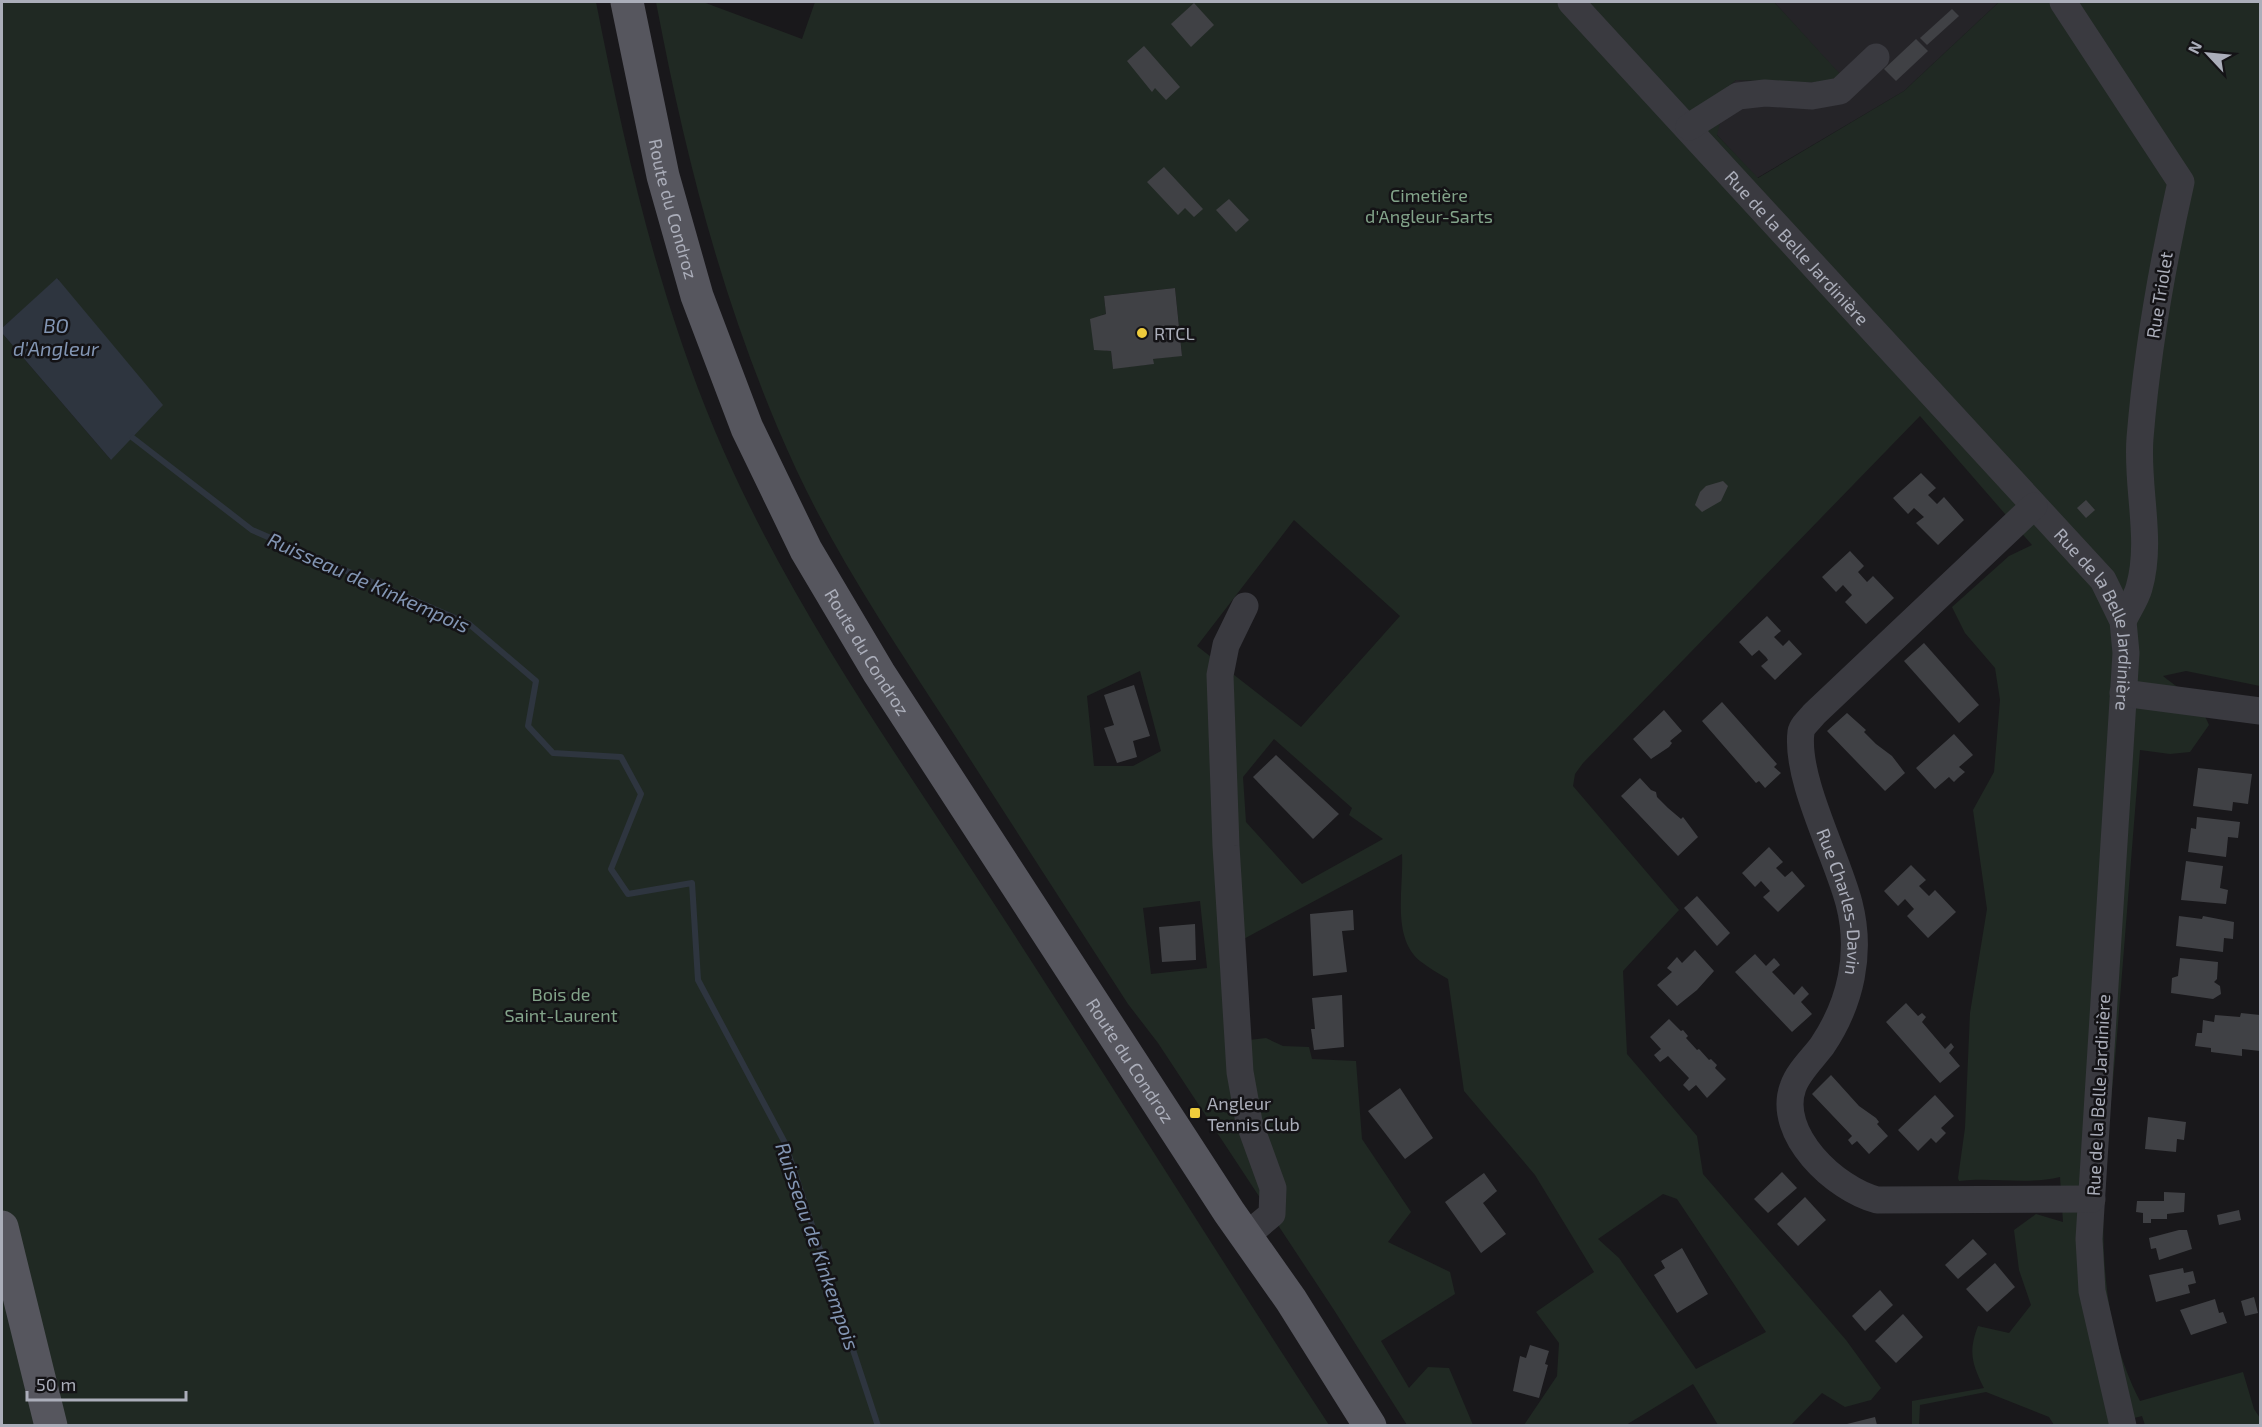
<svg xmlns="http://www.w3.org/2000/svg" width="2262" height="1427" viewBox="0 0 2262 1427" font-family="'Exo 2',sans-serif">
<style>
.built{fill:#252428}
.green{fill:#202923;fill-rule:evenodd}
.water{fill:#2e353f}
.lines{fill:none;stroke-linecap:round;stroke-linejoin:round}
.stream{stroke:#2e353f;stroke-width:6}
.building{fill:#404145}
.minor{stroke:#3a3a40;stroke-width:27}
.major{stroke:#56565e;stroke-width:33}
.poi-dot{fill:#efcc3c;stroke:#141316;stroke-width:2}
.labels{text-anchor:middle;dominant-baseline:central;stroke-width:5;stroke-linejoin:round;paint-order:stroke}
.park-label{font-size:18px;fill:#83a48a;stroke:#141316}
.street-label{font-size:18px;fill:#abaeba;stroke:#141316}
.poi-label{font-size:18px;fill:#abaeba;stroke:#141316;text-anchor:start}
.water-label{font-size:20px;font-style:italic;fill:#8396b4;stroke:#141316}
</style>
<rect width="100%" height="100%" fill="#19181b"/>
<path class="built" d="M1774 2H1999L1904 91 1757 178 1717 135 1704 106 1736 80 1825 83 1840 75Z"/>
<g class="green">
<path d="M2 2H596C625 149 657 292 715 431 786 599 892 747 991 899 1105 1074 1215 1251 1329 1425H2V333L111 460 58 278 2 328Z"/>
<path d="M656 2H703L802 39 815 2H1774L1841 75 1825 83 1736 80 1705 106 1720 122 1717 135 1758 178 1904 91 1999 2H2260V686L2186 671 2163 676C2185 694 2197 695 2209 725L2190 752 2170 754 2140 750C2132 845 2125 940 2117 1035 2108 1155 2082 1289 2140 1401L2243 1372 2254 1409 2260 1418V1425H2145L2142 1416 2106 1425H2054L2049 1417 1986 1392 1920 1405 1919 1425H1912V1401L1984 1388C1972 1364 1968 1352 1978 1326L2009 1333 2031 1305 2019 1270 2014 1230 2036 1214 2063 1222 2060 1177C2027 1185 1992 1177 1959 1181L1958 1178 1965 1128 1970 1013 1987 909 1973 810 1994 772 2000 700 1995 668 1965 633 1952 607 2009 556 2032 545 1920 416 1583 763 1575 774 1573 786 1679 910 1623 971 1627 1054 1697 1136 1703 1174 1846 1340 1881 1388 1871 1400 1845 1407 1822 1393 1791 1425H1718L1693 1384 1626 1425H1524L1557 1376 1559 1343 1536 1312 1594 1272 1535 1175 1464 1091 1448 979C1439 974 1429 968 1420 961 1391 937 1404 887 1402 854L1238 942 1241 1041 1266 1038 1283 1046 1309 1047 1312 1059 1356 1061 1362 1139 1411 1212 1388 1242 1450 1272 1455 1294 1381 1341 1409 1388 1428 1367 1449 1368 1473 1425H1407L1334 1310 1158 1043 1128 1004C1068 911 1008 818 948 725 894 642 838 559 796 469 726 317 687 165 656 2ZM1175 288 1182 355 1153 359V364L1113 368 1111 351H1106L1105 349 1102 315 1106 314 1104 296ZM1294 520 1400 616 1301 727 1197 646ZM1140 671 1161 751 1133 766H1094L1087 696ZM1274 739 1352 808 1349 815 1383 839 1302 884 1246 822 1243 777ZM1200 901 1207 968 1151 974 1143 908ZM1663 1194 1677 1199 1766 1332 1696 1369 1619 1258 1598 1239Z"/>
</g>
<path class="water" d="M57 278 163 405 111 460 2 333V328Z"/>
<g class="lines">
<path class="stream" d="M133 438 252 530 469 624 536 681 528 726 553 753 621 757 641 794 611 869 628 894 692 883 698 980 785 1143 878 1426"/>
</g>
<g class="building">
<path d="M1194 3 1214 25 1191 47 1171 24Z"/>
<path d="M1952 9 1959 16 1927 45 1920 38Z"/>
<path d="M1916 39 1928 51 1896 81 1884 69Z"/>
<path d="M1144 46 1180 87 1166 100 1155 88 1152 92 1127 61Z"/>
<path d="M1164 167 1203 209 1194 217 1185 208 1178 215 1147 182Z"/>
<path d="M1229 199 1249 220 1236 232 1216 210Z"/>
<path d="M1175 288 1182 356 1153 359 1154 364 1113 369 1111 351 1094 350 1090 319 1106 314 1104 296Z"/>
<path d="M1921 473 1936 488 1928 495 1937 504 1944 497 1964 520 1938 545 1916 523 1924 517 1914 508 1908 514 1893 498Z"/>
<path d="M1723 481 1728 486 1721 501 1702 512 1695 505 1700 492 1706 486Z"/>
<path d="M2086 500 2095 510 2086 518 2077 508Z"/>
<path d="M1850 551 1864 566 1858 572 1867 582 1873 576 1894 598 1866 624 1845 602 1852 595 1843 585 1836 592 1822 577Z"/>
<path d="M1767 616 1781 631 1774 637 1783 646 1789 640 1802 654 1775 680 1761 666 1768 660 1766 657 1759 650 1752 656 1739 642Z"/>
<path d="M1924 643 1979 705 1959 723 1904 661Z"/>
<path d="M1134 685 1150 736 1133 741 1137 757 1117 763 1104 728 1114 725 1104 695Z"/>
<path d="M1722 702 1777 764 1774 767 1781 773 1765 788 1759 781 1756 783 1702 721Z"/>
<path d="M1664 710 1682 731 1670 741 1672 743 1669 747 1651 759 1633 739Z"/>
<path d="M1847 713 1866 730 1864 732 1876 744 1892 756 1905 773 1885 791 1827 731Z"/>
<path d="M1954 734 1973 755 1959 767 1965 772 1958 778 1954 782 1949 777 1935 789 1916 768Z"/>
<path d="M1276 755 1339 814 1313 839 1253 777Z"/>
<path d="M2198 768 2252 774 2248 804 2233 802 2232 811 2193 806Z"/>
<path d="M1640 778 1651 790 1656 792 1657 797 1668 808 1681 819 1683 817 1698 837 1678 856 1621 796Z"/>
<path d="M2197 817 2240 822 2238 838 2228 837 2226 857 2188 852 2191 828 2196 829Z"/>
<path d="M1769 847 1783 862 1776 868 1785 877 1792 871 1805 886 1778 912 1763 897 1770 891 1761 881 1755 887 1742 873Z"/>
<path d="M2186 861 2223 866 2220 888 2228 890 2226 904 2181 900Z"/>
<path d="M1911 865 1926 880 1919 886 1929 896 1935 890 1956 912 1928 938 1907 916 1914 909 1905 899 1898 906 1884 891Z"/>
<path d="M1697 896 1730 933 1717 946 1684 908Z"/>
<path d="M1353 910 1354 930 1342 931 1347 972 1313 976 1310 914Z"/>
<path d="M2179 916 2202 919 2203 916 2234 922 2233 939 2224 938 2223 952 2176 946Z"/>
<path d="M1195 924 1196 960 1162 962 1159 927Z"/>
<path d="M1695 950 1714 971 1697 990 1677 1006 1657 985 1672 972 1667 968 1677 957 1682 963Z"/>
<path d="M1755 954 1766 966 1774 958 1777 961 1780 965 1772 972 1794 995 1802 986 1809 994 1801 1002 1812 1014 1792 1032 1735 972Z"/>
<path d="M2180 958 2218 962 2217 979 2214 982 2220 986 2221 994 2213 999 2171 993 2172 978 2178 976Z"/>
<path d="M1342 995 1344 1047 1314 1050 1311 1029H1315L1312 998Z"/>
<path d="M1906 1003 1918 1016 1922 1013 1926 1017 1922 1022 1945 1049 1951 1043 1954 1047 1949 1053 1960 1066 1940 1083 1886 1022Z"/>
<path d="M2241 1013 2260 1015V1051L2242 1049V1056L2211 1052V1048L2195 1046 2197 1033H2202L2203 1020 2214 1022 2215 1015 2240 1017Z"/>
<path d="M1669 1019 1681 1031 1683 1030 1688 1036 1686 1038 1697 1050 1699 1049 1709 1060 1711 1059 1717 1065 1715 1068 1726 1079 1707 1098 1696 1085 1689 1091 1683 1085 1689 1078 1668 1056 1660 1062 1654 1055 1661 1049 1650 1037Z"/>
<path d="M1831 1075 1859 1106 1876 1118 1879 1122 1877 1124 1888 1136 1869 1154 1857 1141 1852 1145 1848 1140 1852 1136 1812 1094Z"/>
<path d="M1400 1088 1433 1138 1405 1159 1368 1111Z"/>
<path d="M1935 1095 1954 1116 1941 1128 1946 1133 1936 1143 1931 1138 1918 1151 1898 1130Z"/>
<path d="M2148 1117 2186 1122 2184 1140 2177 1139 2176 1152 2145 1149Z"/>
<path d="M1782 1172 1797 1188 1768 1213 1754 1199Z"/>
<path d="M1484 1173 1497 1191 1483 1203 1506 1234 1481 1253 1445 1202Z"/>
<path d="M2164 1192 2185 1193 2184 1212 2167 1214V1219H2151V1223H2143V1213L2136 1212 2137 1201H2164Z"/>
<path d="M1805 1197 1826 1220 1798 1246 1777 1224Z"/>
<path d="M2239 1210 2241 1220 2219 1225 2217 1215Z"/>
<path d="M2179 1230H2187L2192 1249 2159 1260 2156 1248 2151 1249 2149 1238Z"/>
<path d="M1973 1239 1987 1254 1958 1279 1945 1265Z"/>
<path d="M1682 1248 1708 1294 1677 1313 1654 1275 1665 1268 1661 1261Z"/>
<path d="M1995 1263 2015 1287 1987 1312 1966 1289Z"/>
<path d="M2183 1268 2184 1273 2193 1271 2196 1283 2188 1285 2190 1293 2156 1302 2149 1275Z"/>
<path d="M1880 1290 1893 1305 1865 1331 1852 1316Z"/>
<path d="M2254 1297 2258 1313 2245 1316 2241 1301Z"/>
<path d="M2215 1299 2219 1313 2223 1312 2227 1323 2191 1335 2180 1310Z"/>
<path d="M1903 1314 1923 1337 1896 1363 1875 1341Z"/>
<path d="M1530 1345 1549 1351 1545 1364 1548 1365 1539 1398 1513 1391 1520 1356 1526 1358Z"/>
<path d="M1875 1417 1877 1425H1843Z"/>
</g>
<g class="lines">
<g class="minor">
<path id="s1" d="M1571 2 2103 580 2123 621 2126 653 2089 1239 2092 1291 2123 1426"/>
<path d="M2063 2 2181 182C2162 266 2147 352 2140 438 2136 487 2153 540 2139 588 2136 599 2128 610 2123 621"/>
<path d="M1689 127 1738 96 1765 93 1812 96 1840 91 1876 57"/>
<path id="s2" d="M2034 506 1814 714C1810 719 1802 726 1801 732 1795 779 1837 856 1849 903 1862 953 1851 1003 1822 1046 1813 1058 1798 1072 1793 1087 1776 1134 1835 1189 1877 1200L2092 1199"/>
<path d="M1245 606 1226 645 1220 675 1226 846 1240 1072 1249 1122 1273 1188 1272 1214 1247 1235"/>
<path d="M2123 693 2260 711"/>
</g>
<g class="major">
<path id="s3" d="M627 2 663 176 697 296 747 428 806 550 879 673 1229 1212 1291 1300 1370 1426"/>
<path d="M2 1227 51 1426"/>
</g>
</g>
<g class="poi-dot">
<circle cx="1142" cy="333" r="6"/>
<rect x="1189" y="1107" width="12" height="12" rx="3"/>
</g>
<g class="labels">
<g class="park-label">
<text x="1429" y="195">Cimetière<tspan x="1429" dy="21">d'Angleur-Sarts</tspan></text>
<text x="561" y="994">Bois de<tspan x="561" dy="21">Saint-Laurent</tspan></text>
</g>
<g class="street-label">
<text stroke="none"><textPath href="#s3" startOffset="212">Route du Condroz</textPath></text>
<text stroke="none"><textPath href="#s1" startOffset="334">Rue de la Belle Jardinière</textPath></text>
<text transform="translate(2159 295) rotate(-81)">Rue Triolet</text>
<text stroke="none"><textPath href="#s1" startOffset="820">Rue de la Belle Jardinière</textPath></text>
<text stroke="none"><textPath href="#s3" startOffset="698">Route du Condroz</textPath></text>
<text stroke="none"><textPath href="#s2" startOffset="501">Rue Charles-Davin</textPath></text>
<text stroke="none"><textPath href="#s3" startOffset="1184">Route du Condroz</textPath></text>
<text transform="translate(2098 1095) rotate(-87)">Rue de la Belle Jardinière</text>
</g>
<g class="poi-label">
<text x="1154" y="333">RTCL</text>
<text x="1207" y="1103">Angleur<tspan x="1207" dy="21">Tennis Club</tspan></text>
</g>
<g class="water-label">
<text x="56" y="325">BO<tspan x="56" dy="23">d'Angleur</tspan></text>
<text transform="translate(369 582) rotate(24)">Ruisseau de Kinkempois</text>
<text transform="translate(818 1246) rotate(71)">Ruisseau de Kinkempois</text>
</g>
</g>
<rect width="2262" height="1427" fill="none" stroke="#abaeba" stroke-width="6"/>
<g transform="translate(2208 54) rotate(296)" stroke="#141316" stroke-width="4.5" paint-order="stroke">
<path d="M0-4.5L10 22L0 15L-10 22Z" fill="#abaeba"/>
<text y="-9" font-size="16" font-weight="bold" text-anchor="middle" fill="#abaeba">N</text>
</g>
<path d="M27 1391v9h159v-9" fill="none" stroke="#abaeba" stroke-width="3"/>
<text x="36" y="1391" font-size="18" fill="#abaeba" stroke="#141316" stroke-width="4.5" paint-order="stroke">50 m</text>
</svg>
